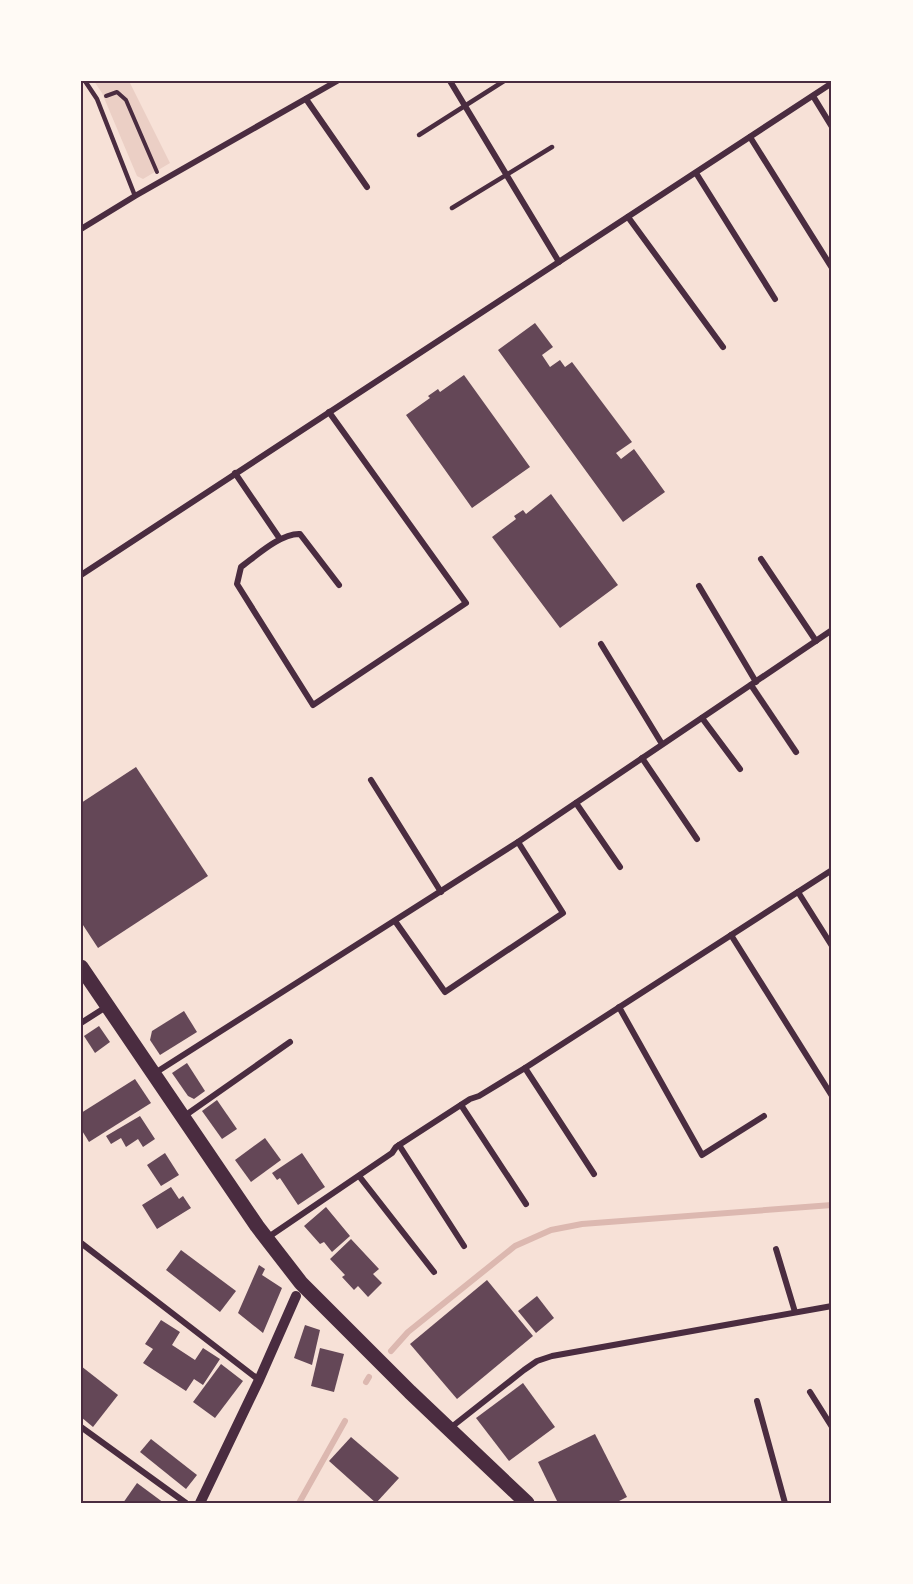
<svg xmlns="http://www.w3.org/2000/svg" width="913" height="1584" viewBox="0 0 913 1584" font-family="'Noto Serif',serif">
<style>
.green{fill:#ebcfc5}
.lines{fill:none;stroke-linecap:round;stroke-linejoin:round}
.stream{stroke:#dcb8b0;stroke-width:6}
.building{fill:#644757}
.path{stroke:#4a2c40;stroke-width:4}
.service{stroke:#4a2c40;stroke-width:4.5}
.minor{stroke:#4a2c40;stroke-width:6}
.tertiary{stroke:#4a2c40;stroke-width:10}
.primary{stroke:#4a2c40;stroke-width:15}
.neatline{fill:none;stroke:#4a2c40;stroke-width:2}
</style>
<rect width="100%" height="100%" fill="#f7e1d7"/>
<path class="green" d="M94 81H129L170 163 143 179 137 176 102 93Z"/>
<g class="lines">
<g class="stream">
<path d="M391 1351 408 1332 515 1246 551 1230 582 1224 832 1205"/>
<path d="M366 1382 369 1377"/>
<path d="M299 1503 345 1421"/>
</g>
</g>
<g class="building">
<path d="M535 323 553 347 542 355 550 367 560 360 565 367 572 362 632 442 616 453 621 459 634 449 665 492 623 522 498 350Z"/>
<path d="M464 375 530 467 472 508 406 415 430 398 428 396 438 389 440 392Z"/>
<path d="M551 494 618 585 560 628 492 537 516 519 514 516 523 510 526 514Z"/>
<path d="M136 767 208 876 98 948 81 922V803Z"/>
<path d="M184 1011 197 1032 160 1055 150 1040 152 1031Z"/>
<path d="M99 1026 110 1042 95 1053 84 1036Z"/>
<path d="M187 1063 205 1091 194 1099 188 1096 172 1073Z"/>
<path d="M135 1079 151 1103 89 1142 81 1129V1113Z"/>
<path d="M217 1100 237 1129 222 1139 202 1111Z"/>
<path d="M140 1116 155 1139 143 1147 138 1139 126 1147 121 1138 111 1144 106 1136Z"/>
<path d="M265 1138 281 1160 251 1182 235 1160Z"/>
<path d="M165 1153 179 1175 161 1186 147 1165Z"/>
<path d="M302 1153 325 1187 298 1205 280 1178 277 1180 272 1173Z"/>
<path d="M171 1187 179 1199 183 1196 191 1208 157 1229 142 1205Z"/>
<path d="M326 1207 350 1236 332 1252 324 1242 320 1244 304 1226Z"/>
<path d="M351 1239 379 1269 373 1274 382 1283 368 1297 358 1286 354 1290 342 1277 345 1275 330 1259Z"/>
<path d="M181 1250 236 1291 220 1312 166 1270Z"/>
<path d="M259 1265 265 1269 262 1275 282 1288 263 1333 238 1313Z"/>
<path d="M487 1280 533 1336 457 1399 410 1344Z"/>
<path d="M537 1296 554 1318 536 1333 518 1311Z"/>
<path d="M161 1320 180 1332 172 1345 195 1360 203 1348 220 1359 203 1385 194 1379 186 1391 143 1363 153 1349 145 1344Z"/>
<path d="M305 1325 320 1330 312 1365 294 1358Z"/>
<path d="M320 1348 344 1354 334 1392 311 1386Z"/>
<path d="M221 1364 243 1381 215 1418 193 1402Z"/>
<path d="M81 1366 118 1395 93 1427 81 1417Z"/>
<path d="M523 1383 555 1427 509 1461 476 1418Z"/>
<path d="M595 1434 627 1497 615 1503H558L538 1462Z"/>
<path d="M351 1437 399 1478 376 1503 329 1461Z"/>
<path d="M151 1439 197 1475 186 1489 140 1452Z"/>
<path d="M137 1483 164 1503H123Z"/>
</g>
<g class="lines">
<path class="path" d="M106 96 117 92 126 100 157 172"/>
<g class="service">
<path d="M85 81 97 99 135 196"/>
<path d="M419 135 504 81"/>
<path d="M452 208 552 147"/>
</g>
<g class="minor">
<path d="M450 81 559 262"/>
<path d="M813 96 832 127"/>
<path d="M306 99 367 187"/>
<path d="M750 137 832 268"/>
<path d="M696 173 775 299"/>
<path d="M628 217 723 347"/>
<path d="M81 229 135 196 337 81"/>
<path d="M329 412 466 603 313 705 237 584 241 567C256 556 281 533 300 534L339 585"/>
<path d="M235 473 280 539"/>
<path d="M761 559 816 641"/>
<path d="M81 575 832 83"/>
<path d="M699 586 756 682"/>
<path d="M601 644 662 744"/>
<path d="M751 685 796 752"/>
<path d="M702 718 740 769"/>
<path d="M642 758 697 839"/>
<path d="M371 780 441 892"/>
<path d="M576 803 620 867"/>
<path d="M798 892 832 946"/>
<path d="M395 921 445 992 563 913 518 842"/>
<path d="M731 935 832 1096"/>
<path d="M619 1007 702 1155 764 1116"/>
<path d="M81 1023 106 1007"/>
<path d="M525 1068 594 1174"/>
<path d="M155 1073 518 842 832 630"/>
<path d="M461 1105 526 1204"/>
<path d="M183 1117 290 1042"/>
<path d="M399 1145 464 1246"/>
<path d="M359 1176 434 1272"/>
<path d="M267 1238 392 1153 396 1147 470 1099 479 1096 525 1068 832 870"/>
<path d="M81 1243 259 1380"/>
<path d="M776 1249 795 1312"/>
<path d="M810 1392 832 1427"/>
<path d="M757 1401 785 1503"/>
<path d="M81 1427 186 1503"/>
<path d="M449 1429 524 1370 537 1361 552 1356 832 1306"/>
</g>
<path class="tertiary" d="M200 1503 259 1380 296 1296"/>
<path class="primary" d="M81 967 257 1226 301 1283 410 1392 527 1503"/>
</g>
<rect width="913" height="1584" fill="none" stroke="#fffaf5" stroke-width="165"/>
<rect x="82" y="82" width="748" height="1420" class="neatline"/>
</svg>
